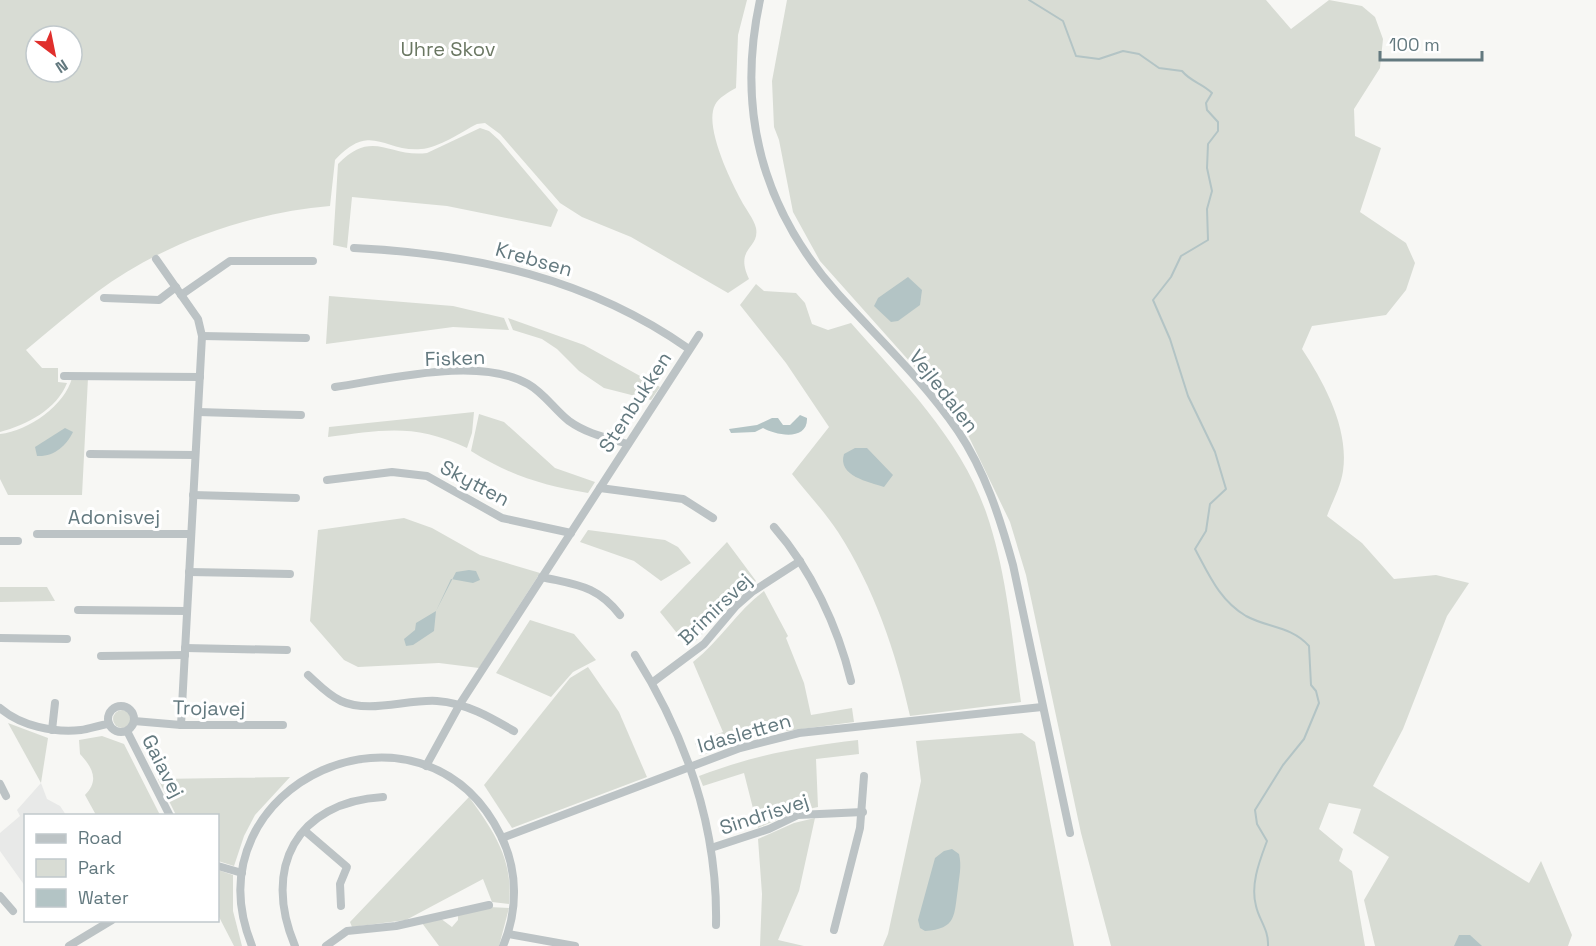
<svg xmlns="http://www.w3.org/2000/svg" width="1596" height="946" viewBox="0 0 1596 946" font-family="'Space Grotesk',sans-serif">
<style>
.built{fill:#e8e9e8}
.green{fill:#d8dcd4;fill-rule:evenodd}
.water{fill:#b3c4c5}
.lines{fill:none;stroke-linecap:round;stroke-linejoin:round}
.stream{stroke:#b3c4c5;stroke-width:2}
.minor{stroke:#bcc3c5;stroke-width:8}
.labels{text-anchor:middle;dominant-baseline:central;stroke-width:6;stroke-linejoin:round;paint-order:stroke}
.park-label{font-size:20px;fill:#6a7762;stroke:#fff}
.street-label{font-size:20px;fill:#63797f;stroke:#fff}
</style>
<rect width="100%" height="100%" fill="#f7f7f4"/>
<path class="built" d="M41 783 47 799 60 806 66 815 26 816 25 886 0 851V833L20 816 17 810Z"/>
<g class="green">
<path d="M0 0H747L738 35 736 88C729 92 718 98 715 105 704 126 730 180 741 200 745 208 754 219 756 228 760 249 734 247 749 279L728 293 631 237 582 217 560 203 500 134 485 123 477 124C461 132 439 148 421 149 383 152 371 121 335 160L330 206C248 213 163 243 97 292 72 311 49 331 26 350L42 368H58V382L67 383C57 409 27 425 0 432ZM36 36H72V72H36Z"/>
<path d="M787 0H1266L1291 29 1329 0 1362 6 1375 17 1383 39 1380 68 1354 109 1355 136 1381 148 1360 212 1406 243 1415 263 1406 290 1386 315 1312 326 1302 349C1325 384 1349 429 1343 471 1341 486 1332 502 1327 516L1362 543 1394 579 1436 575 1469 583 1447 616 1403 729 1373 786 1529 883 1541 861 1572 935 1568 946H1375L1364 900 1389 857 1353 833 1361 809 1329 803 1319 829 1343 849 1339 861 1352 871 1365 946H1111L1081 833 1026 575 1010 522 968 435 944 400 820 261 793 212 779 140 774 127 772 81Z"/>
<path d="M480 128 489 131 499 140 558 210 551 227 447 206 352 197 347 248 333 245 338 164C373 128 389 158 427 153Z"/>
<path d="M756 284 764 291 796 293 805 303 812 324 828 330 851 323C902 381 960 438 986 512 1007 572 1012 639 1021 702L910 716C896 652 874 588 838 532 825 512 807 493 792 474L829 427 786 363 740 305Z"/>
<path d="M329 296 453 306 504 318 509 330 453 327 326 344Z"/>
<path d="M508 318 584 345 660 387 651 400 604 388 579 371 557 349 542 339 513 330Z"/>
<path d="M72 378H88L82 495H8L0 479V434C29 431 65 405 72 378Z"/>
<path d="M474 412 472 433 467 448C415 423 382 430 328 437L329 427Z"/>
<path d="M479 414 504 422 555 468 595 482 588 493C544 486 509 475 471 451Z"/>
<path d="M404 518 432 528 480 555 540 573 479 668 439 663 358 667 344 660 310 621 318 530Z"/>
<path d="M588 530 665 540 678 547 691 563 661 581 634 561 580 542Z"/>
<path d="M727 542 756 581 733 602 689 648 660 612Z"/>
<path d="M0 587H47L55 601 0 602Z"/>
<path d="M764 591 788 636 786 638 804 683 811 715 852 708 854 722 764 734 700 756 695 743 723 732 693 662C720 641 737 611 764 591Z"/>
<path d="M530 620 574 634 596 660 573 672 551 697 496 673Z"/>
<path d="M588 667 619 712 647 777 512 828 484 785 570 678Z"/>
<circle cx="122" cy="719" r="9"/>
<path d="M8 723 48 738 41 783Z"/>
<path d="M1022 733 1035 742 1074 946H883L888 934 921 781 916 741Z"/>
<path d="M102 736 124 744 160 815H96L85 795C100 780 92 767 80 754L79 740Z"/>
<path d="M858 740 859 754 816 759 818 807 794 812 758 828 744 773 703 786 699 776C755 755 799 747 858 740Z"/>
<path d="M290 777 255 815 244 836 234 866 218 861V816L176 815 158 779Z"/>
<path d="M469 797C493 830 514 860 509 904L492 902 483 879 406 920 352 927 350 922Z"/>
<path d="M815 818 799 891 778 940 804 946H760L762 894 758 839 794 823Z"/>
<path d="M218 870 233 875V911L242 946H234L218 915Z"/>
<path d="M489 907 509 908 499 946H439L422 923 440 918 452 927 458 920V914Z"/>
</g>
<g class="water">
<path d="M908 277 922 290 920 305 898 321 891 322 874 306 878 298Z"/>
<path d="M800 415 807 418C808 442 775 435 763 428L755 432 731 433 729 429 757 425 772 418H778L783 425H790Z"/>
<path d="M65 428 73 432C66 446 54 457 37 456L35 447Z"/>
<path d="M855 448H867L893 475 884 487C869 482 837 476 844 454Z"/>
<path d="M469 570 476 571 480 580 473 583 451 579 436 611 434 631 413 645 406 646 404 639 415 630 416 623 436 611 456 572Z"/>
<path d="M952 849 959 854C962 867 959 876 958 888 954 915 957 929 925 931L920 928 918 920 935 858 944 851Z"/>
<path d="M1459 935H1470L1482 946H1454Z"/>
</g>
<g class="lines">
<path class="stream" d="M1029 0 1063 21 1076 56 1099 59 1123 51 1139 54 1159 68 1182 71C1191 82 1202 83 1212 93L1206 103 1207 110 1218 122V131L1208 144 1207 168 1212 191 1207 209 1208 240 1181 256 1171 277 1153 300 1170 339 1188 396 1215 452 1226 489 1210 504 1206 531 1195 549C1209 575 1220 601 1246 616 1268 628 1291 626 1309 646L1311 685 1316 691 1319 703 1304 739 1283 765 1255 810 1257 824 1267 841C1260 860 1250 884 1256 906 1259 920 1269 930 1268 946"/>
<g class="minor">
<path d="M760 0C736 111 762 209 838 294 879 339 924 381 958 431 985 471 1000 518 1013 565L1070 833"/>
<path d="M354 248C476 254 588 278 689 349"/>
<path d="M156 259 198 319 202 336 181 725"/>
<path d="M181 295 230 261H313"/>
<path d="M104 298 159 300 176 287"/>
<path d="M202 336 306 338"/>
<path d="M64 376 200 377"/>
<path d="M335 387C390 379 479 356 528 384 544 393 555 410 569 421 587 434 608 438 628 444"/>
<path d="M198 412 301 415"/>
<path d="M90 454 195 455"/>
<path d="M327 480 392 472 427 476 502 518 571 533"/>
<path d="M600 488 683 499 713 518"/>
<path d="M193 495 296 498"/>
<path d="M774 527C811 569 838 627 851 681"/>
<path d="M37 534H191"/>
<path d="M0 541H18"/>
<path d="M189 572 290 574"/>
<path d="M542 577C576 585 597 585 620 615"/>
<path d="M78 610 187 611"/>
<path d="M0 638 67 639"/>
<path d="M185 648 287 650"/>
<path d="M635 655C687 738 718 827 716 925"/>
<path d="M101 656 185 655"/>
<path d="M308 675C318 684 328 695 341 701 369 714 407 699 437 701 466 703 490 717 514 731"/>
<path d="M653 682 704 644 736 606 752 592 800 561"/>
<circle cx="121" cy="719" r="13"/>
<path d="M0 708C21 726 54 733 81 730 90 729 99 725 109 724"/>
<path d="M134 721 181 725H283"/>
<path d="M52 730 55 703"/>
<path d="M127 731 170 816"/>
<path d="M426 766 460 704 699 335"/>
<path d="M0 784 6 796"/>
<path d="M305 831 347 867 340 884 341 906"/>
<path d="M502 838 740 748 799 733 1042 707"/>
<path d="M711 848 769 829 798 815 863 812"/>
<path d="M218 866 242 873"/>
<path d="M0 896 13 911"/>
<path d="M834 930 860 828 864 776"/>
<path d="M508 934 575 946"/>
<path d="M69 946 112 920"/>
<path d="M252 946C186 783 423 677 501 836 518 870 518 911 503 946"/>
<path d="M295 946C262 868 296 802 383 797"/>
<path d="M326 946 347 931 396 926 489 905"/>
</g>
</g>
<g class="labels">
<g class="park-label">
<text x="448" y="49">Uhre Skov</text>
</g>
<g class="street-label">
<text transform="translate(534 259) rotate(16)">Krebsen</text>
<text transform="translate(455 358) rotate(-2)">Fisken</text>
<text transform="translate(944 391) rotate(52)">Vejledalen</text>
<text transform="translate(635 402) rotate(-57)">Stenbukken</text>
<text transform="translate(475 483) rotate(28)">Skytten</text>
<text x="114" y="517">Adonisvej</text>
<text transform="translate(715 609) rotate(-44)">Brimirsvej</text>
<text transform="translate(209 708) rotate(1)">Trojavej</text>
<text transform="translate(744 733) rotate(-16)">Idasletten</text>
<text transform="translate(163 766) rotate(63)">Gaiavej</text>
<text transform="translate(764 814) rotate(-18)">Sindrisvej</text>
</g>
</g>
<rect x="24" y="814" width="195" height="108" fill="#ffffff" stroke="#c1c9cc" stroke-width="1.5"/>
<rect x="36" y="834" width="30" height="9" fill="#bcc3c5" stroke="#c1c9cc" stroke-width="1.5"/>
<text x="78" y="844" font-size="18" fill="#63797f">Road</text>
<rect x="36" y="859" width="30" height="18" fill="#d8dcd4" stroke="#c1c9cc" stroke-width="1.5"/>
<text x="78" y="874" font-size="18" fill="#63797f">Park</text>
<rect x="36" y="889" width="30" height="18" fill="#b3c4c5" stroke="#c1c9cc" stroke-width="1.5"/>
<text x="78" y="904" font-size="18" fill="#63797f">Water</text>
<g transform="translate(54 54) rotate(148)"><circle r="28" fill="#ffffff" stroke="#c1c9cc" stroke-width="1.5"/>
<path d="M0-4.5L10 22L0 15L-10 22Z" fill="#e02f2c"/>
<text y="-9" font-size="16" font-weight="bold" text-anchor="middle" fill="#63797f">N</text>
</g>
<path d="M1380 51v9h102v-9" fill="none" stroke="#63797f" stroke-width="3"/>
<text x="1389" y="51" font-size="18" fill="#63797f" stroke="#ffffff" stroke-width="4.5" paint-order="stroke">100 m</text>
</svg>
